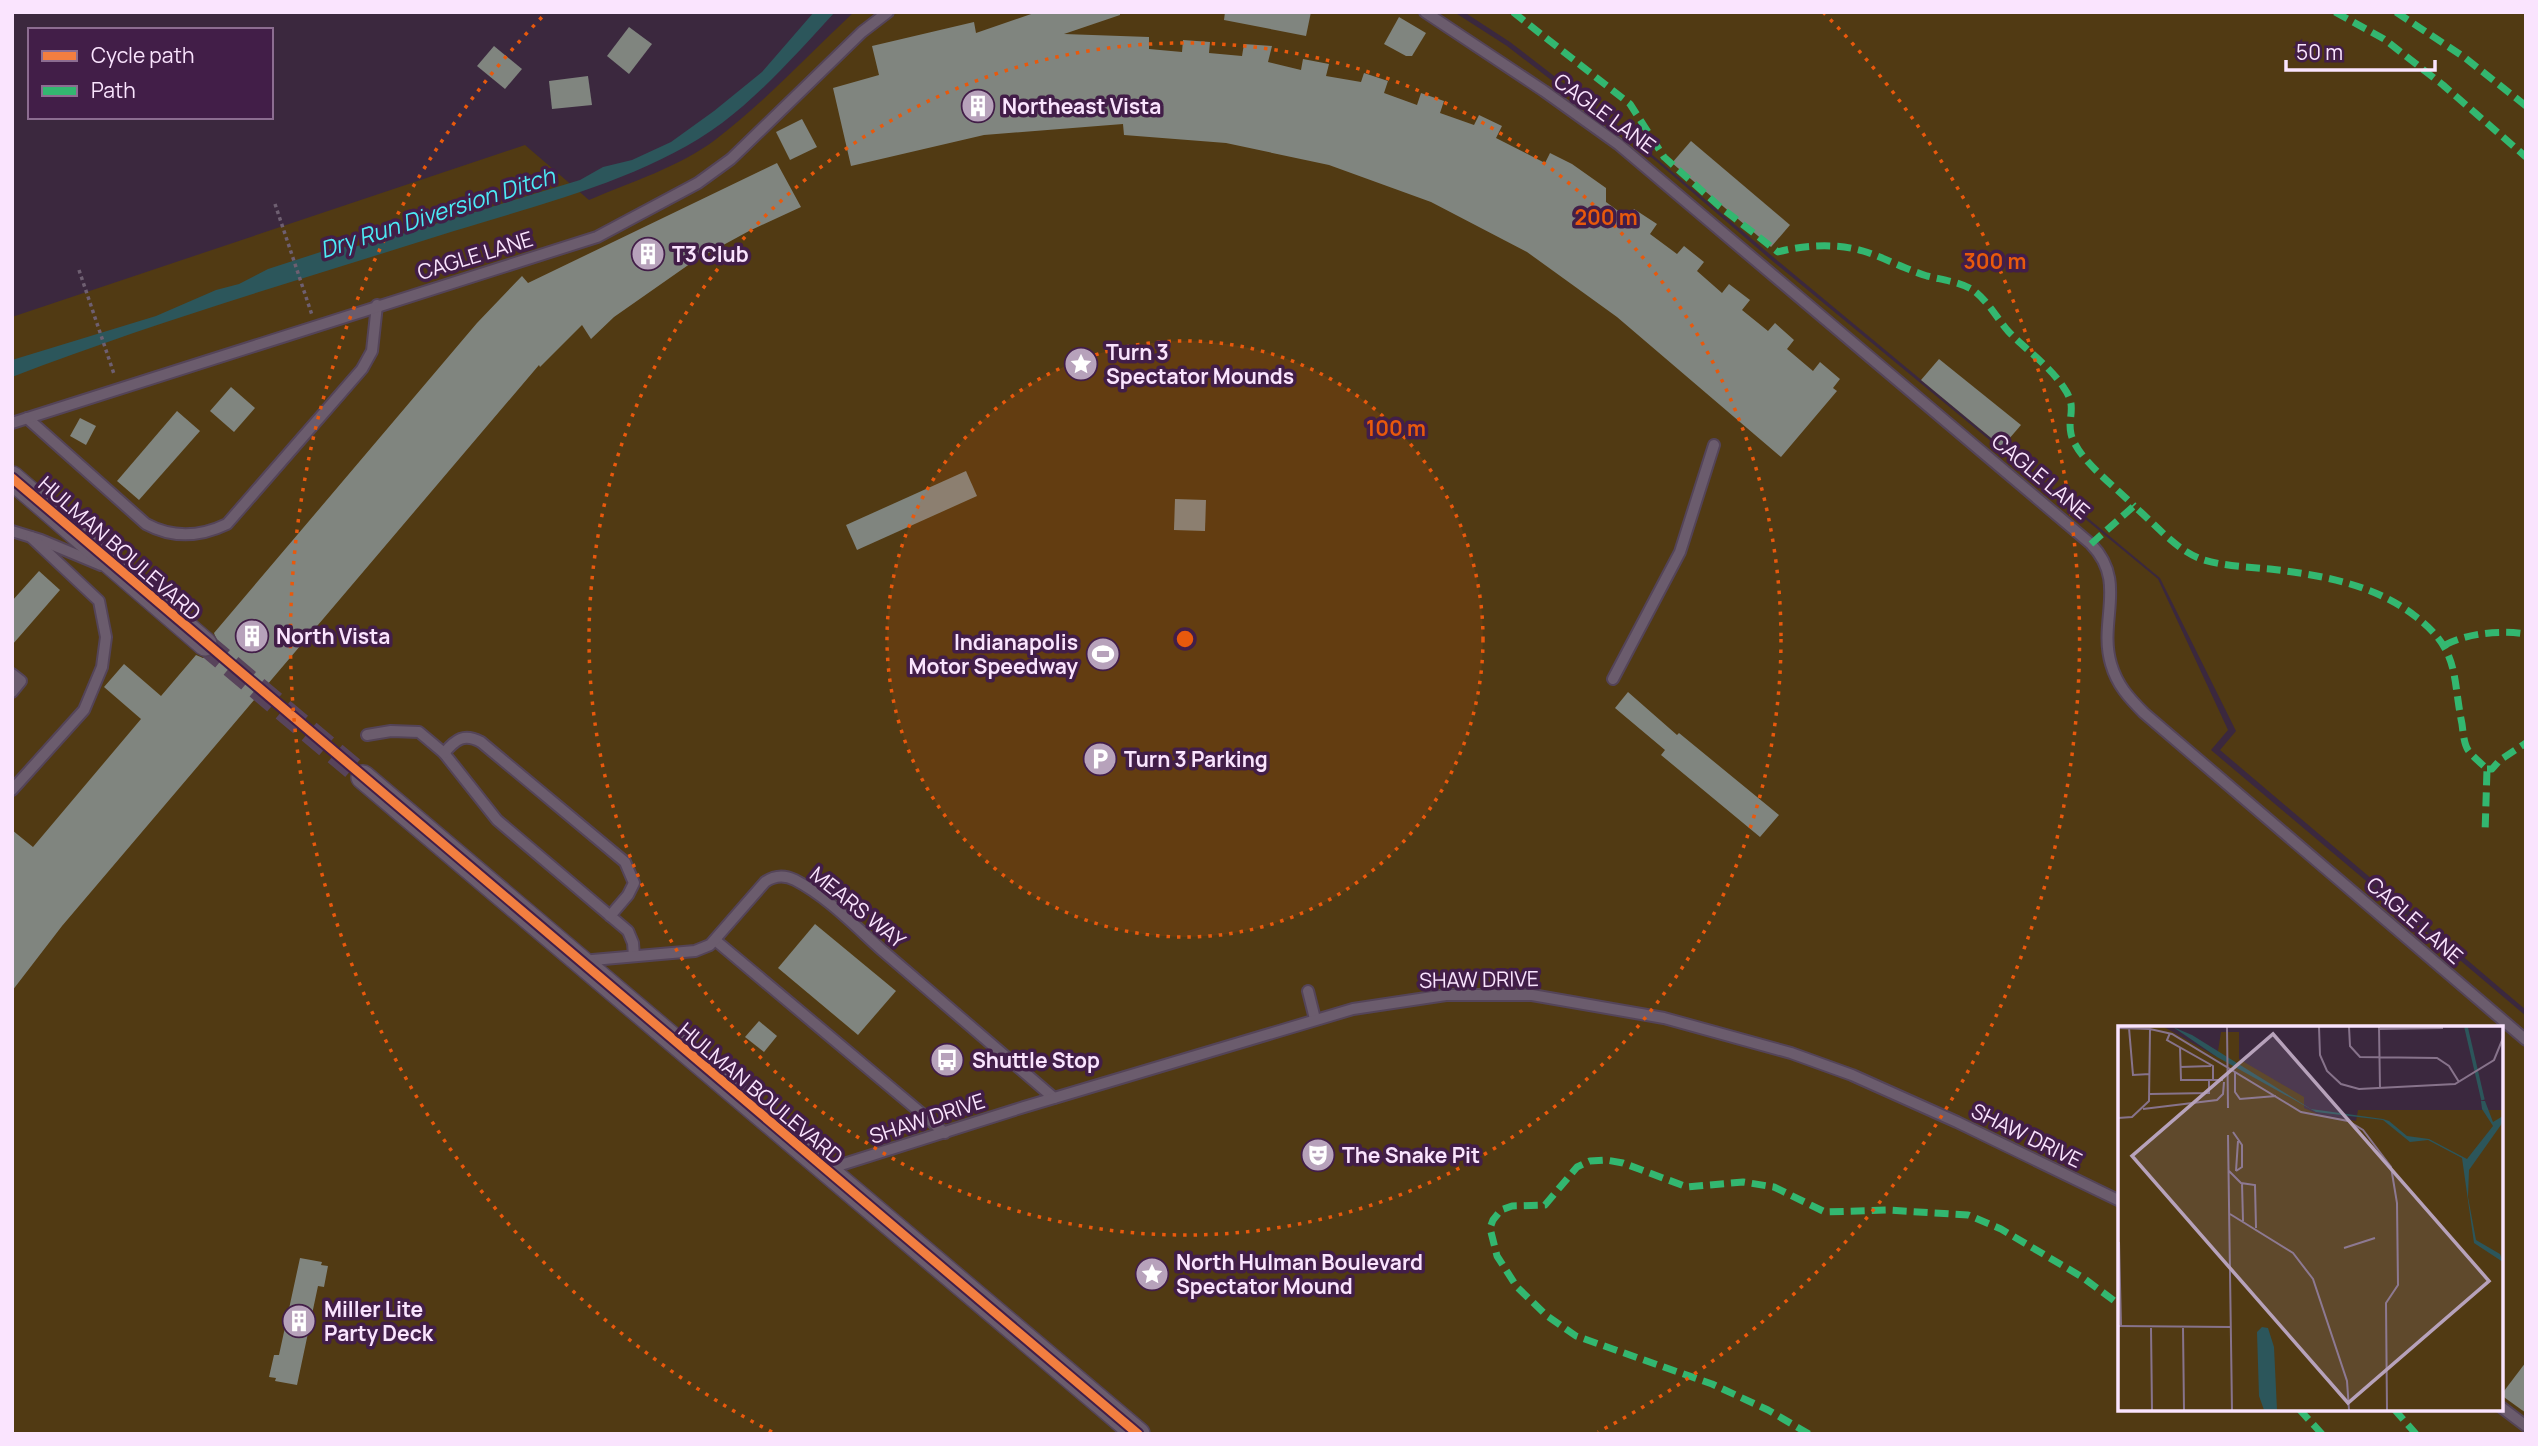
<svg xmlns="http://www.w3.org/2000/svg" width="2538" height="1446" viewBox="0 0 2538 1446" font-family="Manrope,sans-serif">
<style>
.green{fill:#513a13;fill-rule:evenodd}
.water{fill:#2c565b}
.building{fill:#80857f}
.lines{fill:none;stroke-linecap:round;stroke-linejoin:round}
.minor-tunnel{stroke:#58445b;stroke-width:23;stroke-dasharray:23 11;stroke-linecap:butt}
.service-casing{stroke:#544458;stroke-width:14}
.minor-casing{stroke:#544458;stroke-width:26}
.path{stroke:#6e5f71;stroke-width:3.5;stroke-dasharray:3.5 3.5;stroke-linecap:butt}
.service{stroke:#6b5c6d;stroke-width:10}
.minor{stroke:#6b5c6d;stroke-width:23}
.quiet{stroke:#33b770;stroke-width:7;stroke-dasharray:14 7;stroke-linecap:butt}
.cycleway-casing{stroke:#421e48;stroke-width:13}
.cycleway{stroke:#f27e40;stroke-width:9}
.ring{fill:none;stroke:#e8590c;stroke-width:3.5;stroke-dasharray:3.5 7}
.labels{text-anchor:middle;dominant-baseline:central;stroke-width:7;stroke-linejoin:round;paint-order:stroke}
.poi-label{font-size:21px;font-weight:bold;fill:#fae4fe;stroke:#421e48;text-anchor:start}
.street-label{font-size:21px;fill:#fae4fe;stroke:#421e48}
.water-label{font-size:23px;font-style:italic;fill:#4cebf6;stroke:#421e48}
.inset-river{fill:none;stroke:#2c565b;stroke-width:3.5}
.inset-road{fill:none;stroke:#87738b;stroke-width:2}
.view{fill:#b7a2bb;fill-opacity:0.15;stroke:#b7a2bb;stroke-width:3.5}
.inset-edge{fill:none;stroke:#fae4fe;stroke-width:3.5}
.centre{fill:#e8590c;stroke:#421e48;stroke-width:3.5}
.ring-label{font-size:21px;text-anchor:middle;font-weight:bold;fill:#e8590c;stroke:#421e48;stroke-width:7;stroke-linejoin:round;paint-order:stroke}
</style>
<rect width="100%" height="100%" fill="#3b283e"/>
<g class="green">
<path d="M854 12H1454L1507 46 1656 161 1770 259 2158 579 2228 730 2211 750 2526 1016V1434H12V317L525 145 589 200C631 182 679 167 715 140 765 102 808 55 854 12ZM2120 1028H2501V1409H2120Z"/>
<path d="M1464 12H2526V1010L2220 750 2236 731 2160 578 1772 256 1611 120 1510 42Z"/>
</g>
<path class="water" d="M814 12H835C800 50 763 92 722 123 648 178 541 204 454 231 306 278 157 321 12 377V360L156 316 216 290 239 284 268 269 333 248 357 246 408 232 580 180 603 167 632 160 671 142 714 111 762 72Z"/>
<g class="building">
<path d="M1037 12H1120V15L1064 34 1149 37V49L1182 52 1183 40 1210 42 1209 53 1242 56 1244 44 1272 46 1268 62 1301 70 1303 59 1329 64 1326 76 1361 82 1364 73 1388 81 1384 93 1417 105 1421 93 1444 101 1440 113 1474 125 1479 115 1502 126 1496 138 1545 163 1550 153 1572 164 1606 188V202L1628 218 1634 209 1657 224 1650 234 1677 254 1684 246 1704 262 1697 271 1722 293 1729 284 1750 300 1742 310 1768 331 1775 323 1794 340 1787 349 1813 371 1820 362 1840 379 1833 388 1837 391 1781 457 1617 317 1527 252 1431 202 1329 165 1226 143 1124 135 1123 124 984 135 851 166 833 88 879 75 872 46 974 22 976 33Z"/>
<path d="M1225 12H1311L1306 36 1224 20Z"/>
<path d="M1399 17 1426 33 1412 56H1406L1384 44Z"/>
<path d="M629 27 652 44 629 74 607 56Z"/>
<path d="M494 46 522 69 505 89 477 66Z"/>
<path d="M588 76 592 105 552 109 549 81Z"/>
<path d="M802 119 817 147 790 160 776 132Z"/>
<path d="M1691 141 1790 225 1771 247 1672 163Z"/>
<path d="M777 163 801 207 749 231 694 261 614 317 591 339 582 325 540 367 539 365 62 926 12 991V830L33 847 141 719 104 687 124 664 161 696 196 655 203 658 215 654 219 646 214 633 477 323 522 276 528 283Z"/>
<path d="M1939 359 2021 425 2002 447 1921 380Z"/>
<path d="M231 387 255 408 234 432 210 411Z"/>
<path d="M177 411 200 431 139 500 117 481Z"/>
<path d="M80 418 96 426 86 445 70 436Z"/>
<path d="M966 471 977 496 857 550 846 525Z"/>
<path d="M1175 499 1206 500 1205 531 1174 530Z"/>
<path d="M39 571 60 590 12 645V601Z"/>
<path d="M1628 692 1677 735 1679 733 1779 815 1760 837 1661 755 1665 750 1615 708Z"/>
<path d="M815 924 896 991 858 1035 778 968Z"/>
<path d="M759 1021 777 1036 764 1052 745 1037Z"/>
<path d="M300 1258 322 1262 321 1265 328 1266 324 1287 318 1286 297 1385 275 1381 276 1378 269 1377 274 1355H279Z"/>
<path d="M2526 1362V1413L2501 1395Z"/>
</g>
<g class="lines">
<path class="minor-tunnel" d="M205 644 363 777"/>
<defs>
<g id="service">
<path d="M1425 12 1544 91 1618 144 2091 544C2128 582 2098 620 2111 664 2117 685 2129 698 2144 713L2526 1040"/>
<path d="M27 418 146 524C172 538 200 537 227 524L362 369 372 351 377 305"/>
<path d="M12 423 597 237 698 183 731 159 862 32 888 12"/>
<path d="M12 531 41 540 101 565"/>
<path d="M12 674 21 681 12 692"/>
<path d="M1613 679 1680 552 1714 445"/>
<path d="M367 735 391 731 419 732 444 753 497 820 628 931 633 943 634 956"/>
<path d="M444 753C456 739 464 733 481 742L625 862 634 883 628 895 610 916"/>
<path d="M12 790 84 710 102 667 106 637 99 601 31 537"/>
<path d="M715 940 945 1133"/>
<path d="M581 961 695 951 710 945 765 882C775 875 785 875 795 880 828 897 856 927 883 951 940 1000 997 1049 1054 1098"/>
<path d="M1308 991 1315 1019"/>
<path d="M828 1169 1024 1107 1353 1009 1446 995H1532L1664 1018 1791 1053 1852 1075 1957 1122 2120 1201"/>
<path d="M2501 1407 2526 1426"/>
</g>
<g id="minor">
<path d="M12 478 205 644"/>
<path d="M363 777 1138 1434"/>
</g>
</defs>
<use href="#service" class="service-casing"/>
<use href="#minor" class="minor-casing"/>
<g class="path">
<path d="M275 204 312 315"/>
<path d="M79 270 114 374"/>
</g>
<use href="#service" class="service"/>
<use href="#minor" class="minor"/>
<g class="quiet">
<path d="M1513 12 1630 104 1664 157 1719 206 1778 252C1803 245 1837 243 1863 251 1885 258 1905 269 1927 276 1943 280 1960 282 1973 290 1987 300 1997 318 2008 331 2026 350 2050 366 2064 388 2078 408 2067 416 2071 434 2077 459 2116 487 2134 506"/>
<path d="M2335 12 2384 39 2443 85 2526 157"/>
<path d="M2396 12 2464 57 2526 106"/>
<path d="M2091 544 2134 506C2154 523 2176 550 2201 559 2222 566 2247 567 2270 569 2320 575 2374 584 2415 616 2460 650 2452 675 2462 724 2463 732 2464 744 2468 750 2473 757 2481 763 2487 769L2485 834"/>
<path d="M2445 645C2468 633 2500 630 2526 634"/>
<path d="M2487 769H2492L2500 760 2526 743"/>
<path d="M2299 1409 2322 1434"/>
<path d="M2394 1409 2416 1434"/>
<path d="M1809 1434 1768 1410 1712 1384 1576 1336 1546 1315 1517 1287 1497 1256 1490 1228 1493 1220 1501 1210 1512 1206 1545 1205 1577 1167 1590 1161 1606 1160 1623 1163 1687 1187 1743 1182 1774 1187 1825 1212 1887 1210 1968 1215 2001 1229 2082 1277 2120 1305"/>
</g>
<defs>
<path id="cycleway" d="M12 478 1138 1434"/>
</defs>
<use href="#cycleway" class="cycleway-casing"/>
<use href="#cycleway" class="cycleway"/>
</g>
<circle cx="1185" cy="639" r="298" fill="#e8590c" fill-opacity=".12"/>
<g class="ring">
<circle cx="1185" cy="639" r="298"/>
<circle cx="1185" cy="639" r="596"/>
<path d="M772 1432A894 894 0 0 1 547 12M1823 12A894 894 0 0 1 1598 1432"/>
</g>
<defs>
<symbol id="building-disc" viewBox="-11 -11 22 22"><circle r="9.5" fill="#b7a2bb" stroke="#421e48"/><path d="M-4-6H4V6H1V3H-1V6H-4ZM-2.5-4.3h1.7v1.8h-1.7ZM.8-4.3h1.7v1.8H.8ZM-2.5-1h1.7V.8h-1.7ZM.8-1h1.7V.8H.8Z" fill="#fff"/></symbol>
<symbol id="sight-disc" viewBox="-11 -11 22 22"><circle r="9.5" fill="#b7a2bb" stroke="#421e48"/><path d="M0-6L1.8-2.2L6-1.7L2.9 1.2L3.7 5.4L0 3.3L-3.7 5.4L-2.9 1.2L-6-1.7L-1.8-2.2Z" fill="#fff"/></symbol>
<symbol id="stadium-disc" viewBox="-11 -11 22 22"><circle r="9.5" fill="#b7a2bb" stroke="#421e48"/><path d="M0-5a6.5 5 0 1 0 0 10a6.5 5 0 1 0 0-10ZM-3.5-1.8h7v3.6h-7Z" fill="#fff"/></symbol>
<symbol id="parking-disc" viewBox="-11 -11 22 22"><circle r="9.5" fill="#b7a2bb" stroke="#421e48"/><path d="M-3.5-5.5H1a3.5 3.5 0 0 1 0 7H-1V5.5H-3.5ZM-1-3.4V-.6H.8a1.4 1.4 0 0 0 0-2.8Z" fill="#fff"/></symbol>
<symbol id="bus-disc" viewBox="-11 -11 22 22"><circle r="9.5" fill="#b7a2bb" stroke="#421e48"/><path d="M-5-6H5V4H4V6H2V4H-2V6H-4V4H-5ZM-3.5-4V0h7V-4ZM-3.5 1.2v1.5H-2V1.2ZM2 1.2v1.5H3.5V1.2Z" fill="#fff"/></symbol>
<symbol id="theatre-disc" viewBox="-11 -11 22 22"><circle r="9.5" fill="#b7a2bb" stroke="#421e48"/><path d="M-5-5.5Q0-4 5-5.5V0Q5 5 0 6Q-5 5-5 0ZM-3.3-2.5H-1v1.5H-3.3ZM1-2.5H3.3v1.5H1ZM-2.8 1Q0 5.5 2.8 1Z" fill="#fff"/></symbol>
</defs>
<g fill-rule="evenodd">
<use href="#building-disc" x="959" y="87" width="38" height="38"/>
<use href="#building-disc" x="629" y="235" width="38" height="38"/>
<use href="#sight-disc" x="1062" y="345" width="38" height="38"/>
<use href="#building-disc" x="233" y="617" width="38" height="38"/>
<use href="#stadium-disc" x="1084" y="635" width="38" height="38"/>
<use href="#parking-disc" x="1081" y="740" width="38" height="38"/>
<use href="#bus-disc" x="928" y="1041" width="38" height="38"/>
<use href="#theatre-disc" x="1299" y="1136" width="38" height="38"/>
<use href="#sight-disc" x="1133" y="1255" width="38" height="38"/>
<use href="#building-disc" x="280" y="1302" width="38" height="38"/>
</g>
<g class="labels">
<g class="poi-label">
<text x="1002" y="106">Northeast Vista</text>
<text x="672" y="254">T3 Club</text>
<text x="1106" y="352">Turn 3<tspan x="1106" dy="24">Spectator Mounds</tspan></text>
<text x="276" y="636">North Vista</text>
<text x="1078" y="642" text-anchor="end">Indianapolis<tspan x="1078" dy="24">Motor Speedway</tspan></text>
<text x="1124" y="759">Turn 3 Parking</text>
<text x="972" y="1060">Shuttle Stop</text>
<text x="1342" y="1155">The Snake Pit</text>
<text x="1176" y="1262">North Hulman Boulevard<tspan x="1176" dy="24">Spectator Mound</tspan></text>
<text x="324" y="1309">Miller Lite<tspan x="324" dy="24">Party Deck</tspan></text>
</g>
<g class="street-label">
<text transform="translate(1605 113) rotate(36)">CAGLE LANE</text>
<text transform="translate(475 255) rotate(-17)">CAGLE LANE</text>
<text transform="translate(2041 476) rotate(40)">CAGLE LANE</text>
<text transform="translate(120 548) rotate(41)">HULMAN BOULEVARD</text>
<text transform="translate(858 907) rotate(39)">MEARS WAY</text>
<text transform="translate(2415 920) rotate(41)">CAGLE LANE</text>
<text transform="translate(1479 979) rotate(-1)">SHAW DRIVE</text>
<text transform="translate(761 1093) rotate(40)">HULMAN BOULEVARD</text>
<text transform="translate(927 1118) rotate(-18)">SHAW DRIVE</text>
<text transform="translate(2027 1135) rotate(26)">SHAW DRIVE</text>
</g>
<g class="water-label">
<text transform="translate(437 212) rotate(-18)">Dry Run Diversion Ditch</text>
</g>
</g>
<g transform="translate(2118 1026)">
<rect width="385" height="385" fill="#3b283e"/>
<path d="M0 1H46L99 31 103 6H121V33L186 71V82L202 89 238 95 240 84H385V384H0Z" fill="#513a13"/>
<path d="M55 1 74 9 193 83 265 93 271 95 289 110 311 113 349 133 375 100 364 83 363 75H367L375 96 385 90V96L351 144 350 171 358 214 382 228 385 236 356 217 344 132 310 114 292 116 265 94 198 86 99 31ZM144 301 150 302 156 321 159 384H146L141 370 139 306Z" fill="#2c565b"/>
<path class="inset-river" d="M348 1 365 74"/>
<path class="inset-road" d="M109 1 110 82M201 1 202 29 209 45 223 58 241 63 337 58 376 34 385 12M231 1 232 20 242 31 319 32 331 40 341 56M261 1 262 63M0 2 32 3M11 2 15 49 32 48M261 3 325 2M52 7 49 14 95 40V54M62 21 63 54H91M62 41 93 40M117 46V66L122 73 158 70M32 68 91 67V54H105M25 83 99 74 105 68 106 56M0 92 14 91 31 75 32 3 54 8 183 86 230 95 245 104 273 141 279 177 280 259 268 277 269 384M115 106 124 119V141L118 145M110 109 114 384M111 145 123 157 137 159 138 202M118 145 120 115M124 157 125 195M112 188 175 227 195 253 229 355 231 384M1 216 3 300M226 222 257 212M0 300 113 301M33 302 34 384M65 302 66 384"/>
<path class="view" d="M155 8 371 255 230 377 14 130Z"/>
<rect width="385" height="385" class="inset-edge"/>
</g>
<circle cx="1185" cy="639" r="10" class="centre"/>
<g class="ring-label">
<text x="1606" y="225">200 m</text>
<text x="1995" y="269">300 m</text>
<text x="1396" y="436">100 m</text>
</g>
<rect width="2538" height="1446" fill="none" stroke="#fae4fe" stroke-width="28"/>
<rect x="28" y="28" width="245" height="91" fill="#421e48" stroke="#8c6d91" stroke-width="2"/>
<rect x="42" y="51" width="35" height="10" fill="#f27e40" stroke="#8c6d91" stroke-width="2"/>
<text x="91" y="63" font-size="21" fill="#fae4fe">Cycle path</text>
<rect x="42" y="86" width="35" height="10" fill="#33b770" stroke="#8c6d91" stroke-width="2"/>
<text x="91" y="98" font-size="21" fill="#fae4fe">Path</text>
<path d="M2286 60v10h149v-10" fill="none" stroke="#fae4fe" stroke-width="3.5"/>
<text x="2296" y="60" font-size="21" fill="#fae4fe" stroke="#421e48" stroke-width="5" paint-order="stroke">50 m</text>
</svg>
